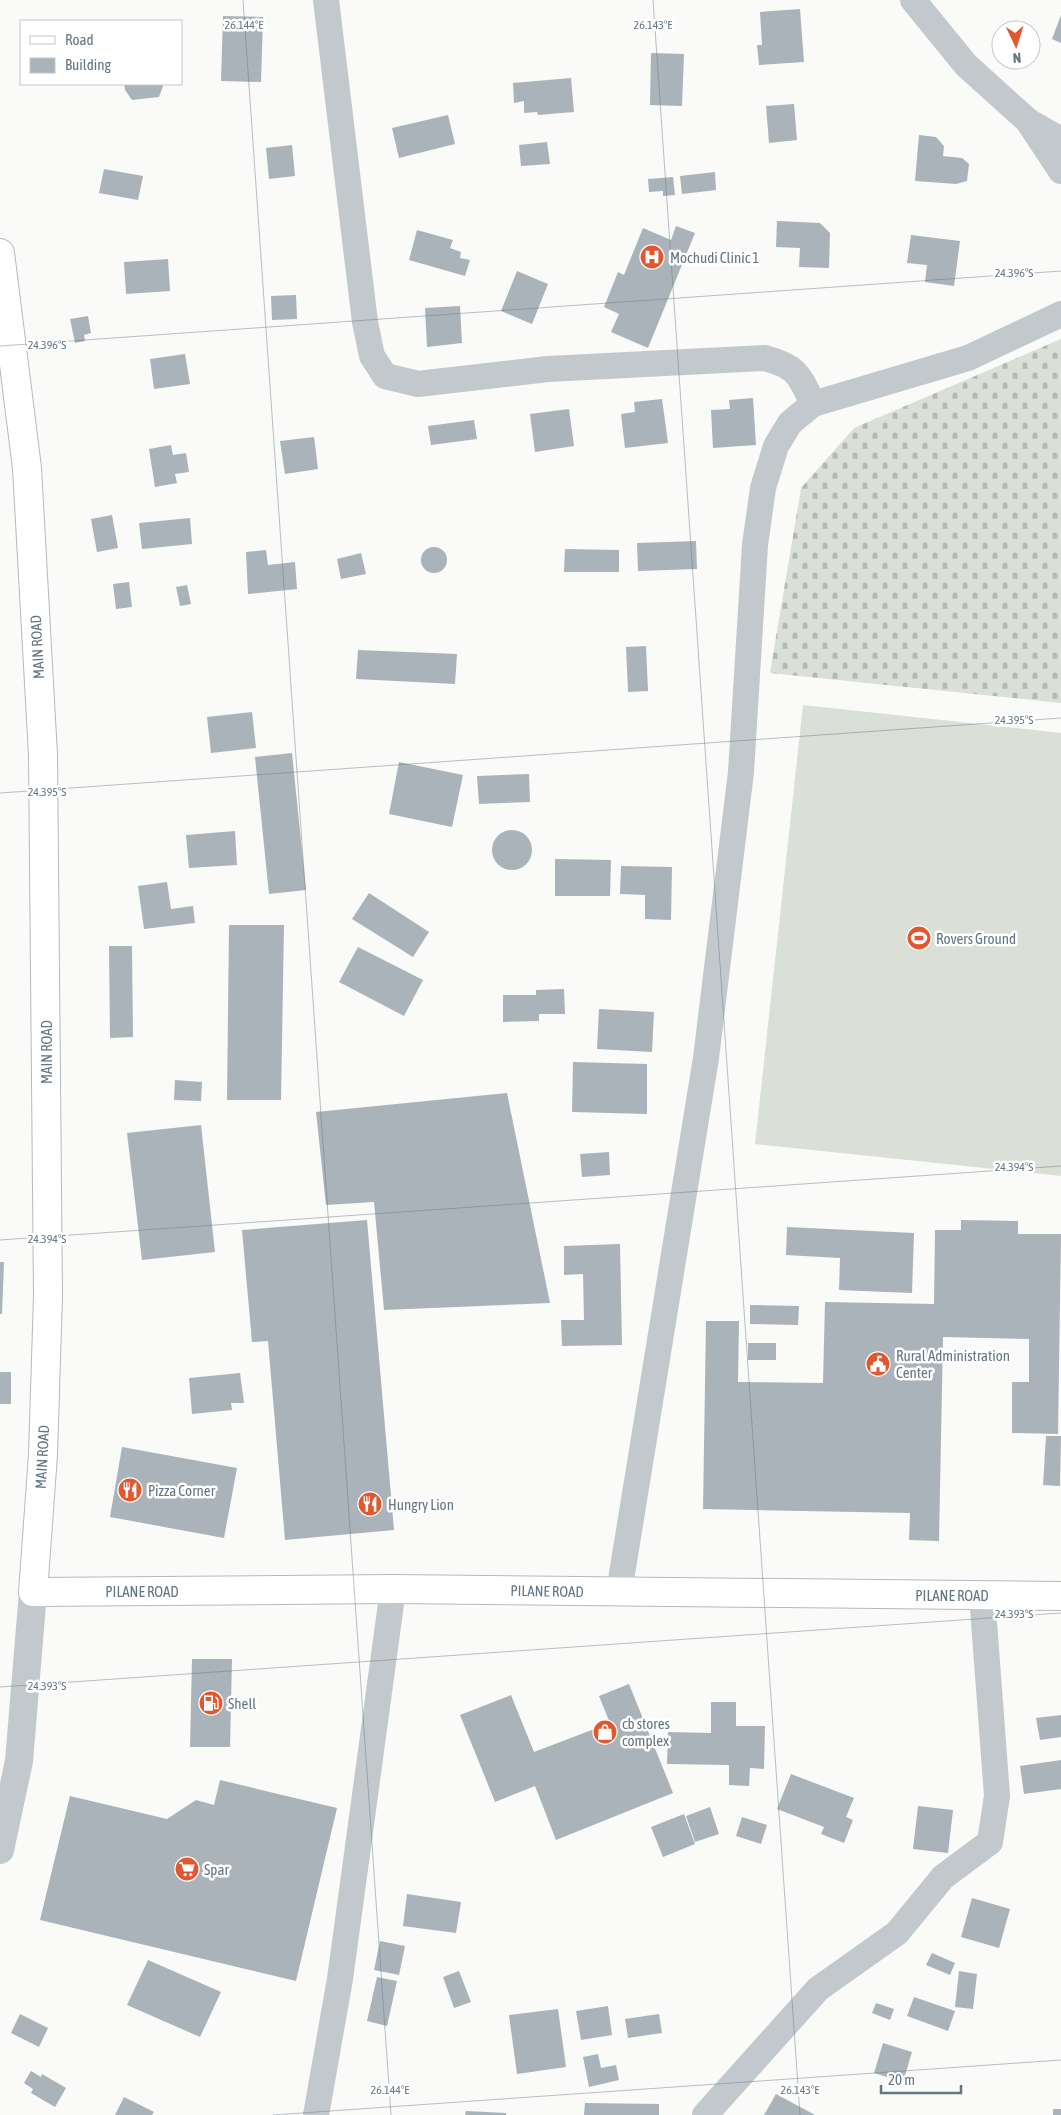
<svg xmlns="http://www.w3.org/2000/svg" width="1061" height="2115" viewBox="0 0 1061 2115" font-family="'Asap Condensed',sans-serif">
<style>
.grass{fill:#dadfd7}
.cemetery{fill:url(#cemetery-stones)}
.building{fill:#aab3b9}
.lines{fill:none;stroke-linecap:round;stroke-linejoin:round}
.secondary-casing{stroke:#b3babf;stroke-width:30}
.minor{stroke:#c3c8cc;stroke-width:26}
.tertiary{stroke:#c3c8cc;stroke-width:28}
.secondary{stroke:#fff;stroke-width:28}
.ticks{fill:none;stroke:#657683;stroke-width:1;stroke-opacity:0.45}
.labels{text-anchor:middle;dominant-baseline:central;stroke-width:5;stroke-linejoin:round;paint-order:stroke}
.poi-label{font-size:15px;fill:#657683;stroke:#fff;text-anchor:start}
.street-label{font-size:15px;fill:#657683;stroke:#fff}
.ticks-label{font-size:12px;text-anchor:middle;fill:#657683;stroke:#fff;stroke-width:5;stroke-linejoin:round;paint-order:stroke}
</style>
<defs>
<pattern id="cemetery-stones" width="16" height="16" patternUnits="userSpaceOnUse" patternTransform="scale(1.25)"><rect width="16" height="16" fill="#dadfd7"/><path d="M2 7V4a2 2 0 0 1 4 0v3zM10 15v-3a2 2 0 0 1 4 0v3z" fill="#b4b9b4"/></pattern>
</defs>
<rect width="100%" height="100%" fill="#fafaf8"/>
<path class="grass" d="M803 705 1061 733V1176L755 1144Z"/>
<path class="cemetery" d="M1061 339V703L770 673 801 488 854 428Z"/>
<g class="building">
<path d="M800 9 804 62 759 65 757 45H762L760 12Z"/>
<path d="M1061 15V43L1052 39Z"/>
<path d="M223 16 263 17 261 82 221 81Z"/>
<path d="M651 53 684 54 682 106 650 105Z"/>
<path d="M571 78 574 112 538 115 537 112 524 113V101L514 103 513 83Z"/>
<path d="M124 84H163V86L159 97 132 100 125 90Z"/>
<path d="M794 104 797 140 769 143 766 106Z"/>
<path d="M448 115 455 144 399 158 392 128Z"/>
<path d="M919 135 936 137 944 146 943 156 962 158 969 164 967 181 956 184 915 181Z"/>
<path d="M547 142 550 164 521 166 519 145Z"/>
<path d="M292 145 295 176 269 179 266 148Z"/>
<path d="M104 169 143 176 138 200 99 193Z"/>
<path d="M715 172 716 190 682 194 680 176Z"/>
<path d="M673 177 675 195 663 196V191L649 192 648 179Z"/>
<path d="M777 221 820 223 830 233 829 268 799 267 800 248 776 247Z"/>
<path d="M676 226 695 233 648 348 611 332 619 314 604 307 618 272 624 275 643 228 671 240Z"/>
<path d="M417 230 453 240 450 248 461 252 460 258 470 260 465 276 409 260Z"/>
<path d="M911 235 960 241 954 286 925 282 927 265 907 263Z"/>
<path d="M168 259 170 291 126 294 124 262Z"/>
<path d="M517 271 548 284 532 324 501 311Z"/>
<path d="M296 295 297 319 272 320 271 296Z"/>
<path d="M460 306 462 343 427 347 425 308Z"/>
<path d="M88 316 91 333 84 335 85 341 75 343 70 319Z"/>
<path d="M185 354 190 384 154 389 150 359Z"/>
<path d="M753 398 756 445 713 448 711 410 730 409 729 400Z"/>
<path d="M662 399 668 443 625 448 621 414 635 412 634 402Z"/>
<path d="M569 409 574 446 535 452 530 414Z"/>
<path d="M474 420 477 439 431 445 428 426Z"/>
<path d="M314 437 318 469 285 474 280 441Z"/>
<path d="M171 445 173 455 186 453 189 472 175 474 177 483 155 487 149 449Z"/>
<path d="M112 515 118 548 97 552 91 519Z"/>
<path d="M190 518 192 544 142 549 139 523Z"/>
<path d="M696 541 697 569 638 571 637 543Z"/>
<circle cx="434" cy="560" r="13"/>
<path d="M565 549 619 550V572H564Z"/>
<path d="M266 550 268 565 295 562 297 589 248 594 246 552Z"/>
<path d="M361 553 366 574 341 579 337 559Z"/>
<path d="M129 582 132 607 116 609 113 584Z"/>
<path d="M187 585 191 604 180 606 176 587Z"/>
<path d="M646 646 648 691 628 692 626 647Z"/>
<path d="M358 650 457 654 455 684 356 679Z"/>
<path d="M252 712 256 748 211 753 207 717Z"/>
<path d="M292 753 306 890 269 894 255 757Z"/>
<path d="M399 762 463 775 452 827 389 814Z"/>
<path d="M529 774 530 802 479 804 477 776Z"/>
<circle cx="512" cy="850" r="20"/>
<path d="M235 831 237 865 189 868 186 835Z"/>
<path d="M555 859 611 860 610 896H555Z"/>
<path d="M621 866 672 867 671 920 645 919V895L620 894Z"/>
<path d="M167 882 171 909 193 906 195 923 144 929 138 886Z"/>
<path d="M369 893 429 932 413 957 352 919Z"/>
<path d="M229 925H284L281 1100H227Z"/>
<path d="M109 946H132L133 1037 110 1038Z"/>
<path d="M358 947 423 980 404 1016 339 982Z"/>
<path d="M564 989 565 1014H539V1021L503 1022V995H536V990Z"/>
<path d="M599 1009 654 1012 652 1052 597 1049Z"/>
<path d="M573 1062 647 1064V1114L572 1112Z"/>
<path d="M175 1080 202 1082 201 1101 174 1100Z"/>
<path d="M507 1093 550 1303 384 1310 374 1202 326 1205 316 1112Z"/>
<path d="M201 1125 215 1252 142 1260 127 1133Z"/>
<path d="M609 1152 610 1175 582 1177 580 1154Z"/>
<path d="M367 1220 394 1530 285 1540 268 1341 252 1342 242 1230Z"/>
<path d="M961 1220 1018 1221V1234H1061L1058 1434 1012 1433V1382H1029V1339L943 1337 939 1541 909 1540 910 1513 703 1509 706 1321H739L738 1382 823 1383 825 1302 934 1304 935 1230H961Z"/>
<path d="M787 1227 914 1233 912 1293 839 1290 840 1258 786 1255Z"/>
<path d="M620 1244 622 1345 562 1346 561 1320H584L583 1274 564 1275V1246Z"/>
<path d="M0 1262H4L2 1314H0Z"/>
<path d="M750 1305 799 1306 798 1325 750 1324Z"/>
<rect x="748" y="1343" width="28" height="17"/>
<rect x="0" y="1372" width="11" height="32"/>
<path d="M240 1373 244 1403H231L232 1410 192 1414 189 1378Z"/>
<path d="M1046 1436H1061L1060 1486 1043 1485Z"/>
<path d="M122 1447 237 1468 224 1538 110 1517Z"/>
<path d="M192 1659H232L230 1747H190Z"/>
<path d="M629 1684 673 1793 556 1840 535 1786 495 1802 460 1715 511 1695 534 1752 610 1723 599 1696Z"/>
<path d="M711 1702H736V1726H765L764 1769 750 1768 749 1786 729 1785V1765L667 1764 668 1732 711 1733Z"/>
<path d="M1061 1715V1737L1040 1740 1036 1718Z"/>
<path d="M1061 1760V1789L1024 1794 1020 1766Z"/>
<path d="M791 1774 854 1798 846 1817 853 1820 844 1843 821 1834 824 1827 777 1809Z"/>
<path d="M220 1780 337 1808 296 1981 40 1920 70 1796 167 1819 196 1800 214 1805Z"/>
<path d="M918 1806 953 1810 948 1853 913 1849Z"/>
<path d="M710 1807 719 1834 695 1842 686 1816Z"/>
<path d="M684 1814 695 1844 663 1857 651 1827Z"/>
<path d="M742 1817 767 1825 761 1844 736 1836Z"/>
<path d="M407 1894 461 1902 456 1933 403 1926Z"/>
<path d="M972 1898 1010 1909 999 1948 961 1937Z"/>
<path d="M380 1941 405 1946 399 1975 374 1970Z"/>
<path d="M932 1953 955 1963 950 1975 926 1965Z"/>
<path d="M148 1960 221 1992 200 2037 127 2005Z"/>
<path d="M459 1971 471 2002 454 2008 443 1977Z"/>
<path d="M959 1971 977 1974 973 2009 955 2007Z"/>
<path d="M377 1977 397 1981 387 2026 367 2021Z"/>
<path d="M914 1997 955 2011 948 2031 907 2016Z"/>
<path d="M876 2003 894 2009 890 2020 872 2013Z"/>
<path d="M608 2006 612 2035 581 2040 576 2011Z"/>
<path d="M558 2009 566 2067 517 2074 509 2015Z"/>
<path d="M20 2014 48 2028 39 2047 11 2033Z"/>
<path d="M659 2014 662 2033 628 2038 625 2019Z"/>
<path d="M883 2043 912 2052 903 2082 874 2073Z"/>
<path d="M598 2054 601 2068 616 2065 619 2080 589 2087 583 2057Z"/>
<path d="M31 2071 41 2077 42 2074 66 2088 55 2107 31 2093 33 2089 24 2083Z"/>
<path d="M776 2094 815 2115H764Z"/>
<path d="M124 2097 154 2112 152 2115H115Z"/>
<path d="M585 2103 659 2104V2115H584Z"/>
<rect x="1053" y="2109" width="8" height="6"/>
<path d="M466 2111 506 2113V2115H465Z"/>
</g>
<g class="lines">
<defs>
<path id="secondary" d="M0 253 27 468 43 755 48 1296 43 1455 33 1592 393 1589 1061 1596"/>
</defs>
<use href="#secondary" class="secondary-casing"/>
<g class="minor">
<path d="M326 0 365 322 372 356 385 376 418 384 548 369 765 358C798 367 799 375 813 404"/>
<path d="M913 0 966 65 1028 121"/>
<path d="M1061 140 1028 121 1061 171"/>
<path d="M619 1592 706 1058 741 772 755 545 763 488 776 446 790 423 813 404 968 358 1061 314"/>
<path d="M316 2115 340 1979 393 1589"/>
<path d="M705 2115 818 1989 897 1933 943 1877 990 1842 997 1796 982 1595"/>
</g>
<path class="tertiary" d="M0 1850 19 1761 33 1592"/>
<use href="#secondary" class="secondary"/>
</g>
<path class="ticks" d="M243 0 391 2115M653 0 800 2115M0 346 1061 271M0 793 1061 718M0 1240 1061 1166M0 1687 1061 1613M273 2115 1061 2060"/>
<defs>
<symbol id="hospital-disc" viewBox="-11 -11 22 22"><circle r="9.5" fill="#e4572e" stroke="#fff"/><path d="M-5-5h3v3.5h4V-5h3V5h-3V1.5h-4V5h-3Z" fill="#fff"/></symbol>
<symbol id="stadium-disc" viewBox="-11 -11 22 22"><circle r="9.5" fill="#e4572e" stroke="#fff"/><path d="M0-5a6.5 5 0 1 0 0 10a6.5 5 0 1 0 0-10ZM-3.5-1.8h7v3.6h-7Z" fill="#fff"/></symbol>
<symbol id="civic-disc" viewBox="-11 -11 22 22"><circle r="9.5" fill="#e4572e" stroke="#fff"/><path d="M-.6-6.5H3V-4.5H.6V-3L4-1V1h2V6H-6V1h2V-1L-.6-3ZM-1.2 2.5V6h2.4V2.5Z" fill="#fff"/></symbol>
<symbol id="restaurant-disc" viewBox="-11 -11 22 22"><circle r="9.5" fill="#e4572e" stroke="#fff"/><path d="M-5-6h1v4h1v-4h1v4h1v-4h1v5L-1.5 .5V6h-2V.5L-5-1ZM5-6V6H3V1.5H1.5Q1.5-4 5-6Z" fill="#fff"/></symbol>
<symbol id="fuel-disc" viewBox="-11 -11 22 22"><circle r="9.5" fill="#e4572e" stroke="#fff"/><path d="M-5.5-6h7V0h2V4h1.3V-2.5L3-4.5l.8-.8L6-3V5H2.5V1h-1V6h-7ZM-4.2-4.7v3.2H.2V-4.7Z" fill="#fff"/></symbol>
<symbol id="shop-disc" viewBox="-11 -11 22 22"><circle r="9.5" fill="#e4572e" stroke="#fff"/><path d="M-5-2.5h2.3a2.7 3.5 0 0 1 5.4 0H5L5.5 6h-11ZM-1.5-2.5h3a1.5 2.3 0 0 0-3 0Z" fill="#fff"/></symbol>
<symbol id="supermarket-disc" viewBox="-11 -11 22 22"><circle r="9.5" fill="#e4572e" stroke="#fff"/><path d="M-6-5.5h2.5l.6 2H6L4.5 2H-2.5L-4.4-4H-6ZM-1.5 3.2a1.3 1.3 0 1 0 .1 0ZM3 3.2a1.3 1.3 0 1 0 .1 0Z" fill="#fff"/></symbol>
</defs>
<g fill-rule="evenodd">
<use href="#hospital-disc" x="638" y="243" width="28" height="28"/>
<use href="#stadium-disc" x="905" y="924" width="28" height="28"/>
<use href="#civic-disc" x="864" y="1350" width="28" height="28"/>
<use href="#restaurant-disc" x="116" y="1476" width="28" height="28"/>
<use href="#restaurant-disc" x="356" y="1490" width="28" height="28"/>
<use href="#fuel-disc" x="197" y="1689" width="28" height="28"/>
<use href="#shop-disc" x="591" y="1718" width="28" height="28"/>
<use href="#supermarket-disc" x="173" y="1855" width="28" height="28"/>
</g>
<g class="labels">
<g class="poi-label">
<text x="670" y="257">Mochudi Clinic 1</text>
<text x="936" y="938">Rovers Ground</text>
<text x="896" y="1355">Rural Administration<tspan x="896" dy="17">Center</tspan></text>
<text x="148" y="1490">Pizza Corner</text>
<text x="388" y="1504">Hungry Lion</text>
<text x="228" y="1703">Shell</text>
<text x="622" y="1723">cb stores<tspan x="622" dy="17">complex</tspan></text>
<text x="204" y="1869">Spar</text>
</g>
<g class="street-label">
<text transform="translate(37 647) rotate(-93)">MAIN ROAD</text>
<text transform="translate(46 1052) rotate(-90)">MAIN ROAD</text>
<text transform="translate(42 1457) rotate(-87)">MAIN ROAD</text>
<text x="142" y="1591">PILANE ROAD</text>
<text transform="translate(547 1591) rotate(1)">PILANE ROAD</text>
<text x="952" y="1595">PILANE ROAD</text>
</g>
</g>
<g class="ticks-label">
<text x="244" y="29">26.144°E</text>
<text x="653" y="29">26.143°E</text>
<text x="1014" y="277">24.396°S</text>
<text x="47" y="349">24.396°S</text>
<text x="1014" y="724">24.395°S</text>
<text x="47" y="796">24.395°S</text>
<text x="1014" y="1171">24.394°S</text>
<text x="47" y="1243">24.394°S</text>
<text x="1014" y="1618">24.393°S</text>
<text x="47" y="1690">24.393°S</text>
<text x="390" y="2094">26.144°E</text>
<text x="800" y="2094">26.143°E</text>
</g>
<rect x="20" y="20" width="162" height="65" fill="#ffffff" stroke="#c1c8cd"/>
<rect x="30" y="36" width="25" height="8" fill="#ffffff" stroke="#c1c8cd"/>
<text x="65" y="45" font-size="15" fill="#657683">Road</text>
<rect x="30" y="58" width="25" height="15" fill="#aab3b9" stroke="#c1c8cd"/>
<text x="65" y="70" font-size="15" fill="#657683">Building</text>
<g transform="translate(1016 45) rotate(176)"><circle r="24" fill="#ffffff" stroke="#c1c8cd"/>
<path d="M0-4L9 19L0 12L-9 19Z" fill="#e4572e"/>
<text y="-8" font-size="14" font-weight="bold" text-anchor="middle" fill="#657683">N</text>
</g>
<path d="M881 2085v8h80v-8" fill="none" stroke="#657683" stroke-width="2.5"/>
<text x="888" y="2085" font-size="15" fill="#657683" stroke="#ffffff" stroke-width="4" paint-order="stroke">20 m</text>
</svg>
